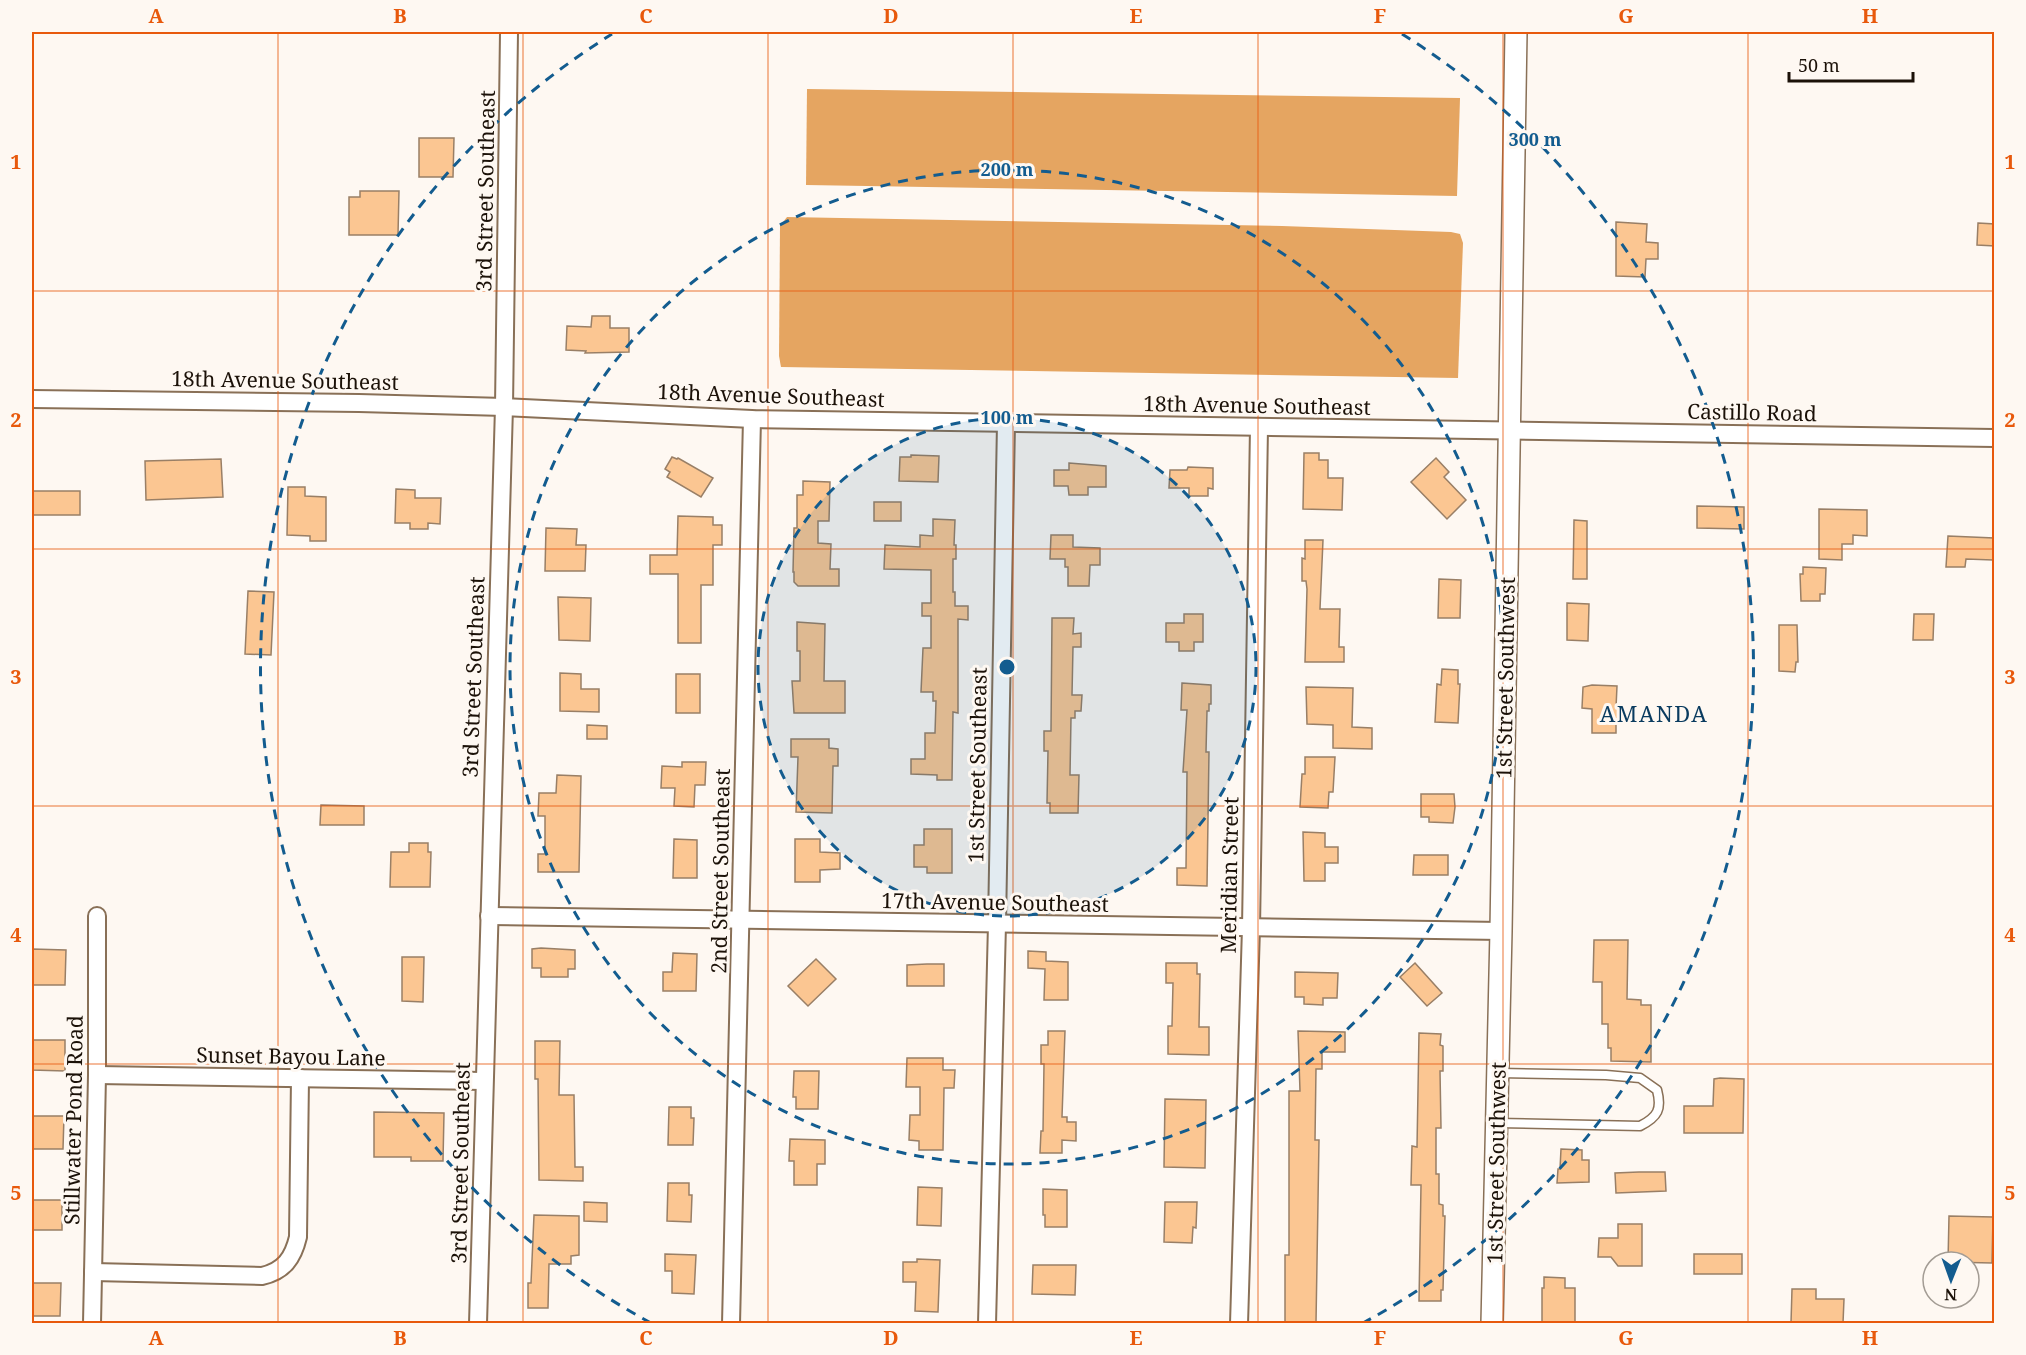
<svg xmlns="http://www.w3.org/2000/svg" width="2026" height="1355" viewBox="0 0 2026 1355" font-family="'Noto Serif',serif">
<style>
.water{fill:#e5a561}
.building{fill:#fbc692;stroke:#997f66;stroke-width:1.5}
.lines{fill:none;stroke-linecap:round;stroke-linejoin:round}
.service-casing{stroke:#897057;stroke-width:11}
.minor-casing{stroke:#897057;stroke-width:20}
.tertiary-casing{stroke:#897057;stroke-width:24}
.service{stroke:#fff;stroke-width:8}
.minor{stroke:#fff;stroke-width:16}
.tertiary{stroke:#fff;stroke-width:21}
.grid{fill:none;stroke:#e8590c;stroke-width:1.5;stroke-opacity:0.55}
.ring{fill:none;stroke:#135c8f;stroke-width:3;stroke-dasharray:10 8}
.labels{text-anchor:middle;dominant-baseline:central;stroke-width:6;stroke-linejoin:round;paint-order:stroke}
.street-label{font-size:21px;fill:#1b1108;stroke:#fef8f2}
.neighbourhood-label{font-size:22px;letter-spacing:1.5px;fill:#0a3b5f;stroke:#fef8f2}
.centre{fill:#135c8f;stroke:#fef8f2;stroke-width:3}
.ring-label{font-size:18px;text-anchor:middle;font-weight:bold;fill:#135c8f;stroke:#fef8f2;stroke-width:6;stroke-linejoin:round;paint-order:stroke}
.neatline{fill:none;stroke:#e8590c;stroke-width:2}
.grid-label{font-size:20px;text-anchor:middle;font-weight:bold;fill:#e8590c}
</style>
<rect width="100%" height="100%" fill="#fef8f2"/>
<g class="water">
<path d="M807 89 1460 98 1457 196 806 185Z"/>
<path d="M787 217 1282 226 1451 232 1460 234 1463 243 1458 378 781 367 779 356 780 226Z"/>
</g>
<g class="building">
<path d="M419 138H454L453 177H419Z"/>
<path d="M360 191H399L398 235H349V197H360Z"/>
<path d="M1616 222 1647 224 1646 242 1658 243V259H1646L1645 277 1616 276Z"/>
<path d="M1978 223 1995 224V246L1977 245Z"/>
<path d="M592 316H610V328H629V352L585 353 586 351 566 350 567 326 591 327Z"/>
<path d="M1304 453H1319V460H1328V478H1343L1342 510 1303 509Z"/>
<path d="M911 455 939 456 938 482 899 481 900 457H911Z"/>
<path d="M672 457 677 459 678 458 713 478 701 497 667 477 670 472 665 469Z"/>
<path d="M1436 458 1449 472 1444 477 1466 500 1447 519 1411 482Z"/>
<path d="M221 459 223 497 146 500 145 461Z"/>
<path d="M1069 463 1106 466V487H1088V495H1069L1068 486H1054V470H1069Z"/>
<path d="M1188 467 1213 468V489L1208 488V496H1189V488H1169L1170 470H1187Z"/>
<path d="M803 481 830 482 829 521H818V543L831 544 830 569H839V586H798L794 582V572H793L794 528H797V495H803Z"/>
<path d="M288 487H305V496L326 497V541H310V536L287 535Z"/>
<path d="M396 489 415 490V498H441L440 524 428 523V529H410V523H395Z"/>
<rect x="33" y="491" width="47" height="24"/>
<rect x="874" y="502" width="27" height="19"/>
<path d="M1697 506 1744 507V529L1697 528Z"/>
<path d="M1819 509 1867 510V536L1853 535V544H1842V560L1819 559Z"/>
<path d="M678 516 713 517V525H722V545H713V585H701V643H678V574H650V555H677Z"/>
<path d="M933 519 955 520 954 545H956V559H953V592H955V606H968V620L958 619V713L953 712 952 780H937V775L911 774V759H925V733H935L936 701H933V692H921L923 648H931V616H922V603H931V570L884 569 885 545 920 547V535L933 536Z"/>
<path d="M1574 520 1587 521V579H1573Z"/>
<path d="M546 528 577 529 576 545H586L585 571H545Z"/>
<path d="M1051 535H1073V547L1100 548V565H1090L1089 586H1068V567H1065V559H1050Z"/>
<path d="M1948 536 1994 538 1993 560 1966 559 1965 567H1946Z"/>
<path d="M1305 540H1323L1320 609H1340L1339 647H1344V662H1305L1307 589 1306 581H1302V558L1305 559Z"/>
<path d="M1803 567 1826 568 1825 594H1820V601H1801L1800 574H1803Z"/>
<path d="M1439 579 1461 580 1460 618H1438Z"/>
<path d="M248 591 274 592 271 655 245 654Z"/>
<path d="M558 597 591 598 590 641 559 640Z"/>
<path d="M1567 603 1589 604 1588 641 1567 640Z"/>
<path d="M1184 614H1203V642H1194V651H1179V642H1166V623H1184Z"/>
<path d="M1914 614H1934L1933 640H1913Z"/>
<path d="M1052 618H1074L1073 634 1081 633V647H1073L1072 695H1082L1081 711H1075V718H1071L1070 775H1079L1078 813H1050V803H1047L1048 751H1044V731H1051Z"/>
<path d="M797 622 825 624 824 681H845V713H794L792 681H800V651H797Z"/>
<path d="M1779 625H1797L1798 662H1796L1795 672 1779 671Z"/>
<path d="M1442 669 1458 670V684H1460L1458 723 1435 722 1437 684 1441 685Z"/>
<path d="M560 673 581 674V689H599V712L560 711Z"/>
<rect x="676" y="674" width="24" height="39"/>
<path d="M1182 683 1211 685V704H1209V711H1207L1206 752H1209L1207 886 1177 885V868H1186L1187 772H1183L1187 710H1181Z"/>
<path d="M1592 685 1617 686 1616 708H1621V722H1616V733H1592V709L1582 708 1583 687Z"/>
<path d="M1306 687 1353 688 1352 727 1372 728V749L1333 748V725L1307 724Z"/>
<path d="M587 725 607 726V739H587Z"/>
<path d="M791 739H829V748L838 749V766H833L832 813 796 812 798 757H791Z"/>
<path d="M1305 757H1335L1333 792H1329L1328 808 1300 807 1302 774H1305Z"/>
<path d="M682 762H706L705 785H695L694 807 674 806 675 788H661L662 766 682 767Z"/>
<path d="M557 775 581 776 579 872H538V854H545V816H538L539 793H556Z"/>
<path d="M1421 794H1454L1455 807 1453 823 1429 822V817H1421Z"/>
<path d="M321 805 364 806V825H320Z"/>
<path d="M924 829H952V873H927V867H914V845H924Z"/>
<path d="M1303 832 1325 833V847H1338V863H1325V881H1304Z"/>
<path d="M674 839 697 840V878H673Z"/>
<path d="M795 839H820V852L840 853V869L820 870V882H795Z"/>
<path d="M409 843H428V852H431L430 887H390L391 852H409Z"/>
<path d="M1414 855H1448V875H1413Z"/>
<path d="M1594 940H1628L1627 999 1641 1000V1005H1651V1062L1611 1061V1048H1608V1024H1602V982H1593Z"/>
<path d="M541 948 575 950V969H568V977H541V968H532V949Z"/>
<path d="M32 949 66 950 65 985H32Z"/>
<path d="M1028 951 1046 952V961L1068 962V1000H1044L1045 969 1028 968Z"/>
<path d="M673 953 697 954 696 991H663V972H672Z"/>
<path d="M402 957H424L423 1002 402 1001Z"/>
<path d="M816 959 836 979 808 1006 788 986Z"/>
<path d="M1166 963H1197V974H1200L1199 1027H1209V1055L1168 1054V1026H1172L1173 983H1166Z"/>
<path d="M1415 963 1442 993 1427 1006 1400 977Z"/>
<path d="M927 964H944V986H907V965Z"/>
<path d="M1295 972 1338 973 1337 998H1323V1005L1304 1004V997H1295Z"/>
<path d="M1048 1031H1065L1062 1117H1067V1122H1076V1141L1062 1140V1153H1040L1041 1131H1043L1044 1064H1041V1045H1048Z"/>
<path d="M1298 1031 1345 1032V1052H1322V1069H1316L1315 1140H1319L1316 1323H1285V1255H1289V1091H1300Z"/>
<path d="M1419 1033 1441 1034 1440 1045 1443 1046V1071H1440L1441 1128H1436V1174H1439V1204L1443 1205V1216H1445L1443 1290H1441V1301H1419L1421 1185H1411L1412 1146 1417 1147Z"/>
<path d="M32 1040H65V1071L32 1070Z"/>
<path d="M535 1041H560L559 1095H574L575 1167H583V1181L539 1180 538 1079H535Z"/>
<path d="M907 1058H943V1070H955L954 1088H944L943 1150H919V1141L909 1140 910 1115H920V1087H906Z"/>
<path d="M794 1071H819L818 1109H796V1097H793Z"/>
<path d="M1720 1078 1744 1079 1743 1133H1684V1106H1713L1714 1079Z"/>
<path d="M1165 1099 1206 1100 1205 1168 1164 1167Z"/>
<path d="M669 1107H691V1118H694L693 1145H668Z"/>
<path d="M374 1112 444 1113 443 1161H411V1157H374Z"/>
<path d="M32 1116H64L63 1149H32Z"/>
<path d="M790 1139 825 1140V1164H817V1185H794V1161H789Z"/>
<path d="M1561 1149 1582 1150V1160H1589V1182L1557 1183 1558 1169H1560Z"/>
<path d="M1639 1172H1665L1666 1191 1616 1193 1615 1173Z"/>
<path d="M668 1183H689V1195H692L691 1222 667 1221Z"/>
<path d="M918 1187 942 1188 941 1226 917 1225Z"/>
<path d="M1043 1189 1067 1190V1227H1045V1215H1043Z"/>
<rect x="32" y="1200" width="30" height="30"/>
<path d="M584 1202 607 1203V1222L584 1221Z"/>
<path d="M1165 1202H1197L1196 1228 1193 1227 1192 1243 1164 1242Z"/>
<path d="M534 1215 579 1216V1255L571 1256V1264H549L548 1308H528V1283H531Z"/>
<path d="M1949 1216 1993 1217 1992 1263 1948 1262Z"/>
<path d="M1618 1224H1642V1266H1618L1611 1257H1598L1599 1238H1618Z"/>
<path d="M665 1254 696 1255 694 1294 672 1293V1271H665Z"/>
<rect x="1694" y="1254" width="48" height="20"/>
<path d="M917 1259 940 1260 938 1312 915 1311 916 1282H903V1262H917Z"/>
<path d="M1033 1265H1076L1075 1295 1032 1294Z"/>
<path d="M1544 1277 1565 1278V1288H1575V1323H1542V1288H1544Z"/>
<path d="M32 1283H61L60 1316H32Z"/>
<path d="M1792 1289H1816V1299H1844L1843 1323H1791Z"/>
</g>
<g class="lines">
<defs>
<path id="service" d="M1497 1123 1640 1126C1658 1117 1662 1109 1657 1090L1640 1078 1606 1075 1499 1073"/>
<g id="minor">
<path d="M32 399 359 403 504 407 752 419 1994 438"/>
<path d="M489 916 1501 931"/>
<path d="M97 1075 484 1081"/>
<path d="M93 1272 262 1276C284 1271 293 1258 298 1237L300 1078"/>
<path d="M92 1324 97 1075V916"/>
<path d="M478 1324 504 407 509 32"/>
<path d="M731 1324 752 419"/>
<path d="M987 1324 997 924 1006 423"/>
<path d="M1239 1324 1251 928 1259 427"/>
</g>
<path id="tertiary" d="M1492 1324 1501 931 1516 32"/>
</defs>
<use href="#service" class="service-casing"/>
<use href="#minor" class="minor-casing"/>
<use href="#tertiary" class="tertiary-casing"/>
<use href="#service" class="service"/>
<use href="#minor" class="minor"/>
<use href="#tertiary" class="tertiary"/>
</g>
<path class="grid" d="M278 32V1324M523 32V1324M768 32V1324M1013 32V1324M1258 32V1324M1503 32V1324M1748 32V1324M32 291H1994M32 549H1994M32 806H1994M32 1064H1994"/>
<circle cx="1007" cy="667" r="249" fill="#135c8f" fill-opacity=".12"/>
<g class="ring">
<circle cx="1007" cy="667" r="249"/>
<circle cx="1007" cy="667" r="497"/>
<path d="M651 1323A746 746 0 0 1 612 34M1402 34A746 746 0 0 1 1363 1323"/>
</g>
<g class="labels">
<g class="street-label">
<text transform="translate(485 191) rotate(-89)">3rd Street Southeast</text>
<text transform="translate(285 380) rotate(1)">18th Avenue Southeast</text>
<text transform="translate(771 395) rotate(2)">18th Avenue Southeast</text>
<text transform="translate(1257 405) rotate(1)">18th Avenue Southeast</text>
<text transform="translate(1752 412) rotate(1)">Castillo Road</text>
<text transform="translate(473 677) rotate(-88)">3rd Street Southeast</text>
<text transform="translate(1505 678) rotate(-89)">1st Street Southwest</text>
<text transform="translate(977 765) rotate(-89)">1st Street Southeast</text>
<text transform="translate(720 871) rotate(-89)">2nd Street Southeast</text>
<text transform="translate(1229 875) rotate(-89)">Meridian Street</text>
<text transform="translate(995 902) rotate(1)">17th Avenue Southeast</text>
<text transform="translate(291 1056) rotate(1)">Sunset Bayou Lane</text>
<text transform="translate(73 1120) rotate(-89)">Stillwater Pond Road</text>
<text transform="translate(460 1163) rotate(-89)">3rd Street Southeast</text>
<text transform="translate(1496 1163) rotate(-89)">1st Street Southwest</text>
</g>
<g class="neighbourhood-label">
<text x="1654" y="713">AMANDA</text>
</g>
</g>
<circle cx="1007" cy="667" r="9" class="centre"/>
<g class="ring-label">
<text x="1535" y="146">300 m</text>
<text x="1007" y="176">200 m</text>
<text x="1007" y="424">100 m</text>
</g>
<rect width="2026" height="1355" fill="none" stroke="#fef8f2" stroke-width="66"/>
<g transform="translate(1951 1280) rotate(181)"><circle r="28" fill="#fef8f2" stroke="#a39c94" stroke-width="1.5"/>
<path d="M0-4.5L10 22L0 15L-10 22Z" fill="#135c8f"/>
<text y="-9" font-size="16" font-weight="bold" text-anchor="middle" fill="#1b1108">N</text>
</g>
<path d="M1789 72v9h124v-9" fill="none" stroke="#1b1108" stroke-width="3"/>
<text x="1798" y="72" font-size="18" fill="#1b1108" stroke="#fef8f2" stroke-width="4.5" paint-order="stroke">50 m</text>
<rect x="33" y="33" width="1960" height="1289" class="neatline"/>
<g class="grid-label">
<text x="156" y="23">A</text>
<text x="400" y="23">B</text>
<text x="646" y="23">C</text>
<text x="891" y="23">D</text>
<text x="1136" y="23">E</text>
<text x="1380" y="23">F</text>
<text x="1626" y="23">G</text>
<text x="1870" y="23">H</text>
<text x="16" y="169">1</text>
<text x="2010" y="169">1</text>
<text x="16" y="427">2</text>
<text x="2010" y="427">2</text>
<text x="16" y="684">3</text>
<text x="2010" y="684">3</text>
<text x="16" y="942">4</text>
<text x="2010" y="942">4</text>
<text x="16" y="1200">5</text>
<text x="2010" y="1200">5</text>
<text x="156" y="1345">A</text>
<text x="400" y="1345">B</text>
<text x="646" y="1345">C</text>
<text x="891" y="1345">D</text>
<text x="1136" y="1345">E</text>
<text x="1380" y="1345">F</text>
<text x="1626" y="1345">G</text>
<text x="1870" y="1345">H</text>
</g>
</svg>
